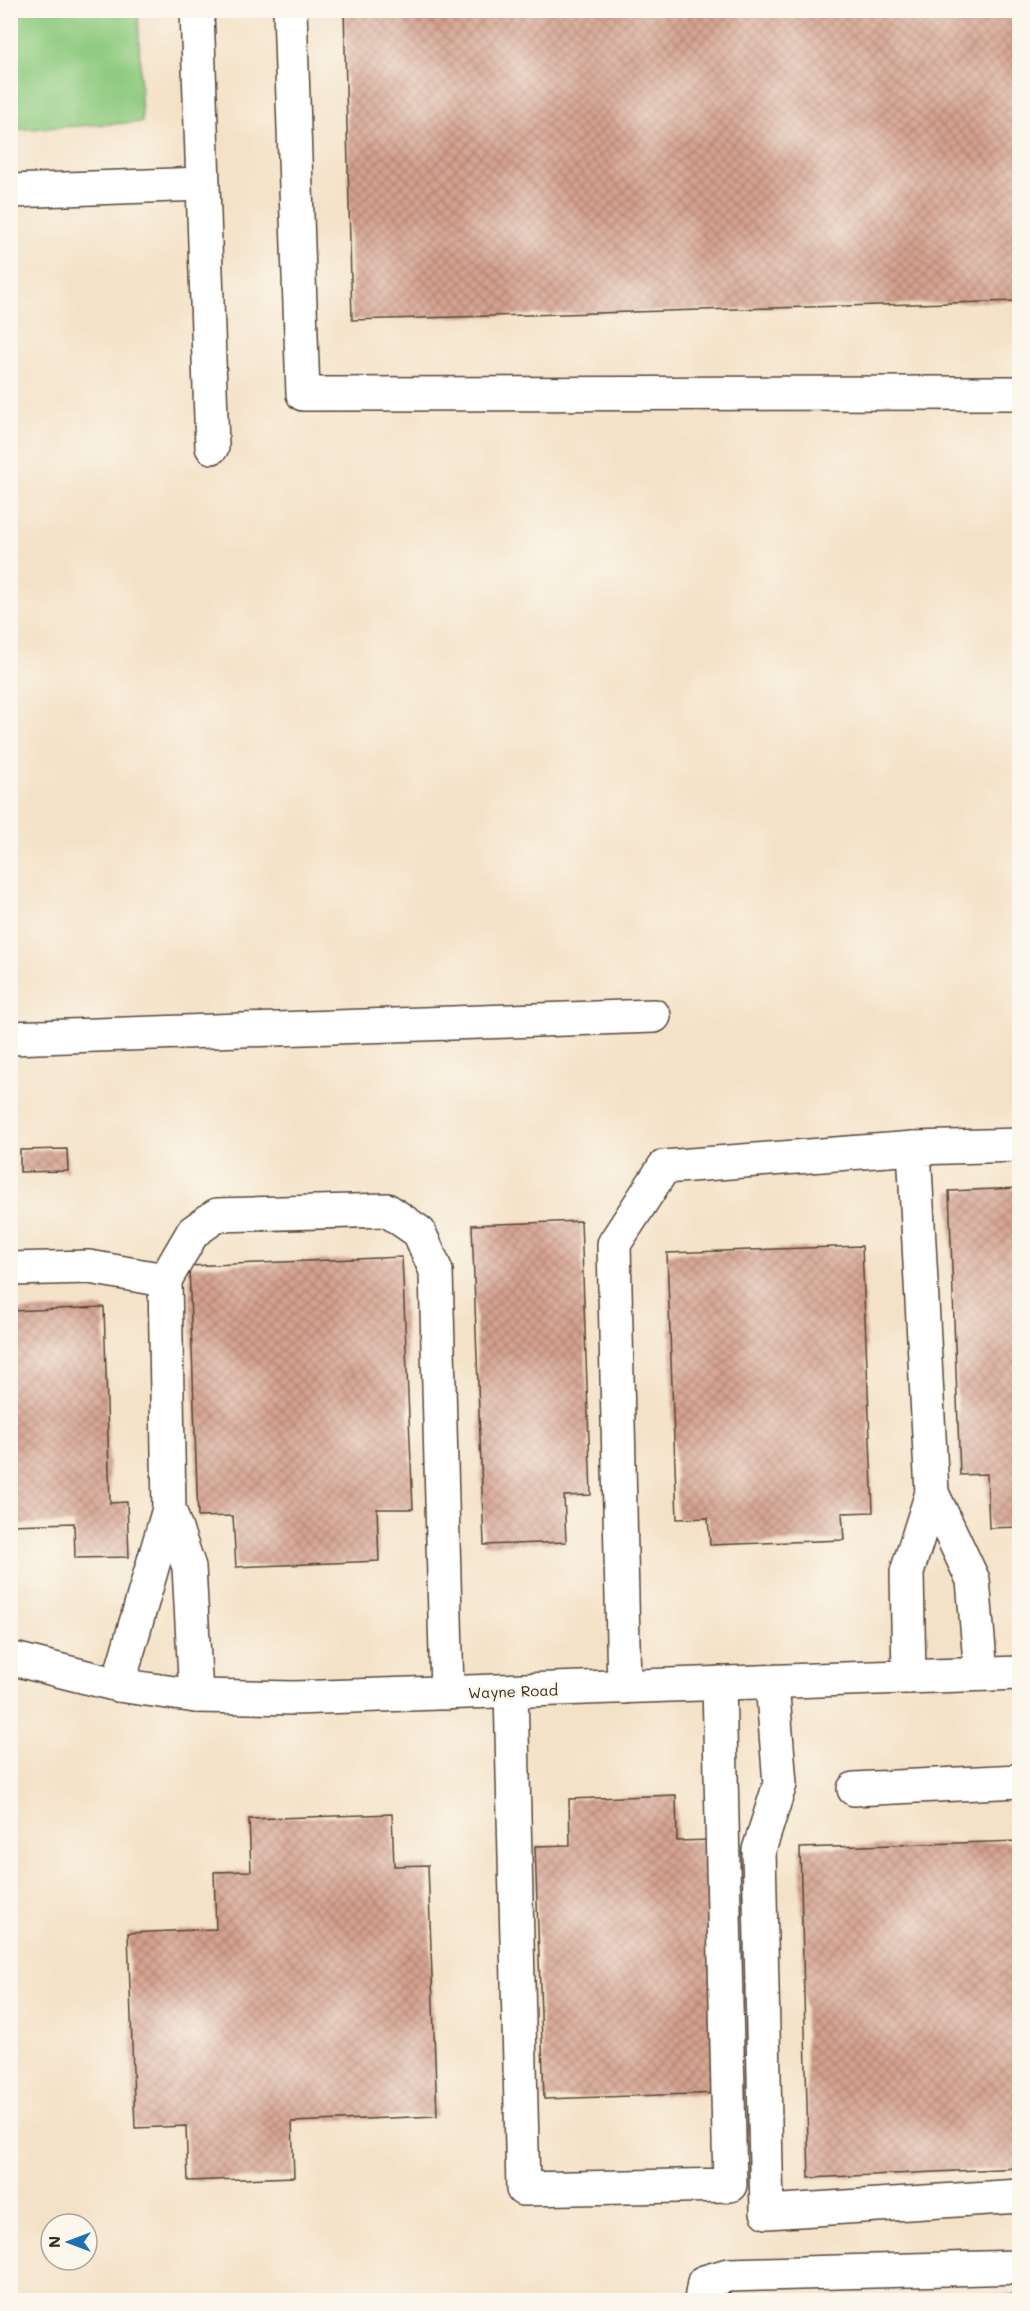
<svg xmlns="http://www.w3.org/2000/svg" width="1030" height="2311" viewBox="0 0 1030 2311" font-family="Mali,sans-serif">
<style>
.grass{fill:#8fcb80;stroke:#657a4f;stroke-width:1.5}
.building{fill:url(#building-cross-hatch)}
.lines{fill:none;stroke-linecap:round;stroke-linejoin:round}
.minor-casing{stroke:#574638;stroke-width:36}
.minor{stroke:#fff;stroke-width:33}
.labels{text-anchor:middle;dominant-baseline:central;stroke-width:4.5;stroke-linejoin:round;paint-order:stroke}
.street-label{font-size:15px;fill:#3b2a1e;stroke:#fbf7ec}
</style>
<defs>
<pattern id="building-cross-hatch" width="8" height="8" patternUnits="userSpaceOnUse" patternTransform="scale(1.5)"><rect width="8" height="8" fill="#d5a18f"/><path d="M0 0l8 8M0 8l8-8" fill="none" stroke="#ae8374"/></pattern>
</defs>
<rect width="100%" height="100%" fill="#fbf7ec"/>
<filter id="ink" filterUnits="userSpaceOnUse"><feTurbulence type="fractalNoise" baseFrequency=".0167" numOctaves="2"/><feDisplacementMap in="SourceGraphic" scale="12" xChannelSelector="R" yChannelSelector="G"/><feConvolveMatrix kernelMatrix="1 2 1 2 8 2 1 2 1" color-interpolation-filters="sRGB"/></filter>
<filter id="wash" filterUnits="userSpaceOnUse"><feTurbulence type="fractalNoise" baseFrequency=".008" numOctaves="4" result="noise"/><feDisplacementMap in="SourceGraphic" scale="24" xChannelSelector="R" yChannelSelector="G"/><feGaussianBlur stdDeviation="1.35" result="paint"/><feColorMatrix in="noise" values="0 0 0 0 0 0 0 0 0 0 0 0 0 0 0 0 0 1.4 0 .05"/><feComposite in="paint" operator="in"/></filter>
<g filter="url(#wash)">
<rect width="100%" height="100%" fill="#f4e2c8"/>
<path class="grass" d="M11 10 138 11 142 122 11 130Z"/>
<g id="blocks">
<g class="building">
<path d="M344 10H1020V301L352 320Z"/>
<path d="M67 1149 68 1171 20 1172V1150Z"/>
<path d="M1020 1188V1527L989 1528 987 1474 960 1475 949 1191Z"/>
<path d="M581 1221 591 1495 564 1496 566 1542 484 1545 472 1225Z"/>
<path d="M862 1246 873 1512 842 1513 844 1540 710 1545 708 1518 677 1519 667 1253Z"/>
<path d="M402 1257 413 1509H377L379 1561 236 1567 233 1516 198 1517 189 1266Z"/>
<path d="M104 1307 110 1503 127 1502 129 1557 75 1558 74 1523 10 1525V1311Z"/>
<path d="M676 1795 677 1841 713 1840 721 2093 544 2099 535 1846 570 1845 569 1799Z"/>
<path d="M392 1814 394 1866 428 1865 437 2116 292 2122 294 2177 188 2181 186 2126 135 2128 128 1933 216 1929 214 1872 251 1871 249 1819Z"/>
<path d="M1020 1841V2168L809 2178 800 1848Z"/>
<path d="M1020 2294V2300H890V2299Z"/>
</g>
</g>
</g>
<g filter="url(#ink)">
<use href="#blocks" fill-opacity="0" stroke="#574638" stroke-width="1.5"/>
<g class="lines">
<defs>
<g id="minor">
<path d="M197 10 212 447"/>
<path d="M290 10 303 394 1020 393"/>
<path d="M10 191 203 184"/>
<path d="M10 1038 654 1016"/>
<path d="M10 1269 89 1267 165 1280"/>
<path d="M10 1658 118 1685 196 1696 294 1698 1020 1673"/>
<path d="M981 1674 973 1580 932 1493 914 1148 1020 1145"/>
<path d="M909 1677 907 1572 932 1493"/>
<path d="M772 1682 780 1784 759 1850 767 2212 1020 2196"/>
<path d="M118 1685 169 1509"/>
<path d="M624 1687 614 1244 664 1167 914 1148"/>
<path d="M511 1691 523 2189 730 2185 719 1683"/>
<path d="M196 1696 189 1567 169 1509 165 1280 193 1232 217 1215 387 1210 419 1232 436 1271 447 1693"/>
<path d="M854 1789 1020 1781"/>
<path d="M701 2300 704 2282 728 2275 1020 2267"/>
</g>
</defs>
<use href="#minor" class="minor-casing"/>
<use href="#minor" class="minor"/>
</g>
</g>
<g class="labels">
<g class="street-label">
<text transform="translate(513 1691) rotate(-2)">Wayne Road</text>
</g>
</g>
<rect width="1030" height="2311" fill="none" stroke="#fbf7ec" stroke-width="36"/>
<g transform="translate(69 2242) rotate(270)"><circle r="28" fill="#fbf7ec" stroke="#aea59a" stroke-width="1.5"/>
<path d="M0-4.5L10 22L0 15L-10 22Z" fill="#1f6fb2"/>
<text y="-9" font-size="16" font-weight="bold" text-anchor="middle" fill="#3b2a1e">N</text>
</g>
</svg>
